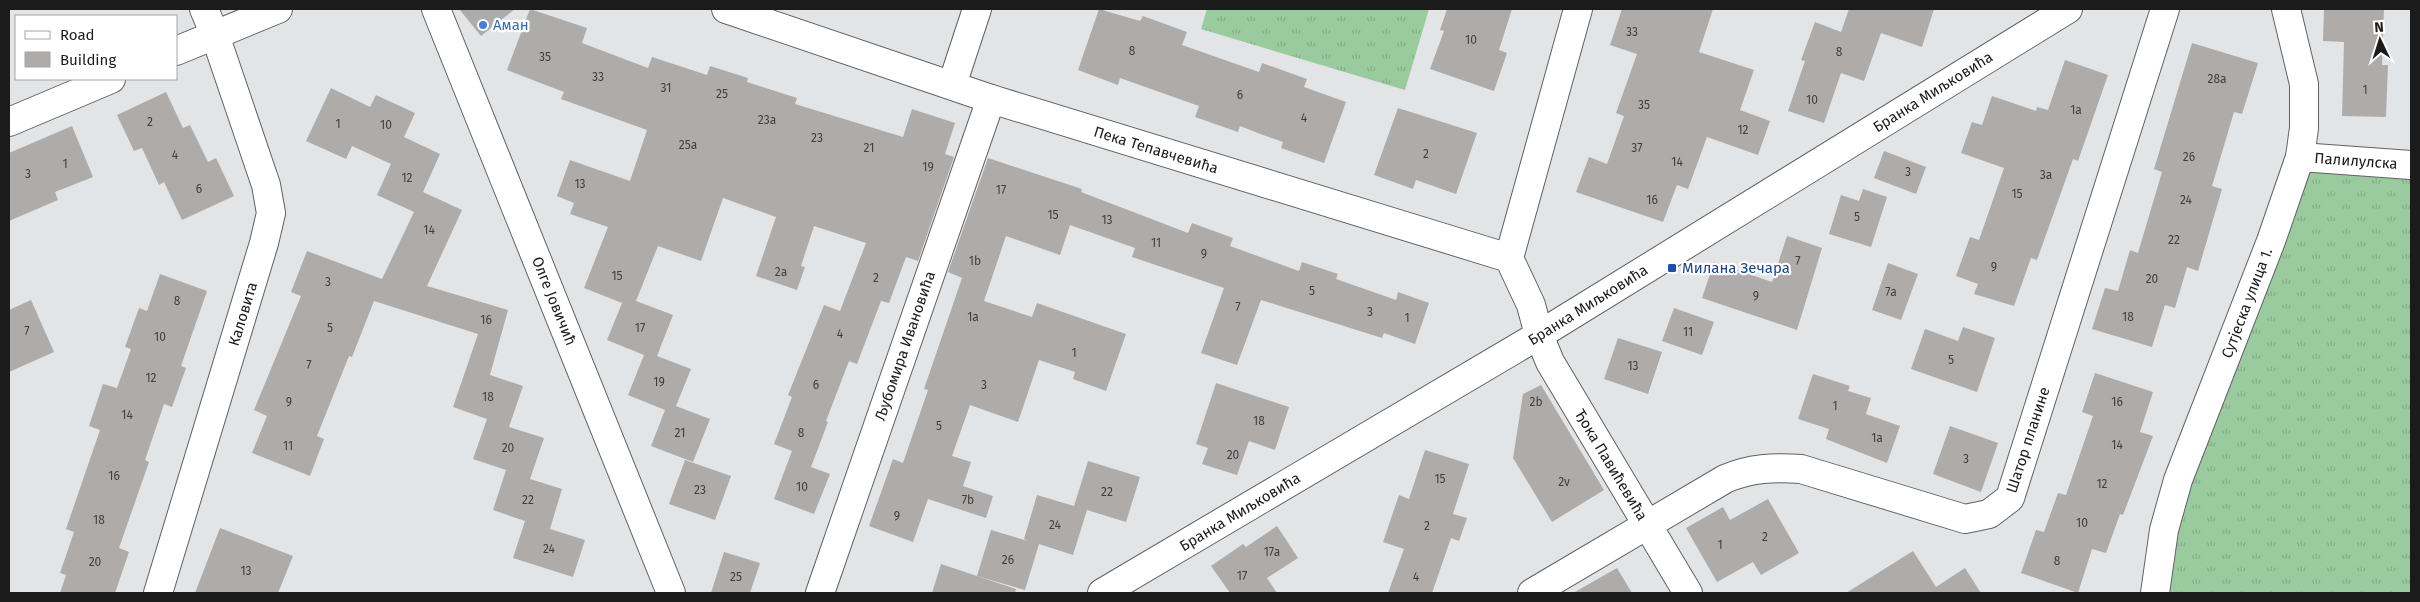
<svg xmlns="http://www.w3.org/2000/svg" width="2420" height="602" viewBox="0 0 2420 602" font-family="'Fira Sans',sans-serif">
<style>
.grass{fill:url(#grass-tufts)}
.building{fill:#aeacab}
.lines{fill:none;stroke-linecap:round;stroke-linejoin:round}
.minor-casing{stroke:#606162;stroke-width:30}
.tertiary-casing{stroke:#606162;stroke-width:30}
.minor{stroke:#fff;stroke-width:28}
.tertiary{stroke:#fff;stroke-width:28}
.shop-dot{fill:#3f7fe0;stroke:#fff;stroke-width:2}
.transit-dot{fill:#1a4fb4;stroke:#fff;stroke-width:2}
.labels{text-anchor:middle;dominant-baseline:central;stroke-width:4.5;stroke-linejoin:round;paint-order:stroke}
.number-label{font-size:12px;fill:#403f40}
.shop-label{font-size:15px;fill:#366cbe;stroke:#fff;text-anchor:start}
.street-label{font-size:15px;fill:#1b1b1c;stroke:#fff}
.transit-label{font-size:15px;fill:#164399;stroke:#fff;text-anchor:start}
</style>
<defs>
<pattern id="grass-tufts" width="24" height="20" patternUnits="userSpaceOnUse" patternTransform="scale(1.25)"><rect width="24" height="20" fill="#9acb9f"/><path d="M3 7l-1-3M5 7V3M7 7l1-3M15 17l-1-3M17 17v-4M19 17l1-3" fill="none" stroke="#84ae88"/></pattern>
</defs>
<rect width="100%" height="100%" fill="#e3e4e5"/>
<g class="grass">
<path d="M1207 9H1429L1405 90 1201 29Z"/>
<path d="M2300 157 2411 165V593H2155L2156 579Z"/>
</g>
<g class="building">
<path d="M459 9H515L481 36Z"/>
<path d="M530 9 587 28 582 43 648 68 652 57 707 75 710 66 748 78 747 82 797 98 795 104 903 137 912 109 955 123 945 154 954 157 918 261 906 257 889 303 881 301 857 364 849 361 826 421 828 422 811 467 830 474 814 514 774 499 792 451 774 444 792 397 788 395 824 305 840 311 866 243 814 226 801 266 805 267 797 290 756 276 776 217 723 198 701 261 658 246 636 301 673 315 657 356 691 369 676 406 710 419 693 462 651 446 665 410 628 395 644 355 607 340 622 303 584 288 608 227 570 214 574 203 557 196 570 160 630 181 647 130 561 99 564 92 507 70Z"/>
<path d="M1099 9 1140 21 1143 16 1187 32 1182 45 1259 72 1262 63 1307 79 1304 87 1346 102 1324 163 1281 148 1283 142 1263 135 1240 126 1238 132 1195 117 1199 106 1120 78 1118 85 1078 70Z"/>
<path d="M1447 9H1512L1499 50 1507 53 1494 91 1430 69 1444 31 1440 30Z"/>
<path d="M1622 9H1713L1699 52 1754 70 1740 110 1770 121 1758 155 1707 137 1688 189 1677 185 1663 222 1576 192 1589 157 1607 164 1624 116 1616 113 1637 54 1610 45Z"/>
<path d="M1849 9H1934L1922 47 1881 33 1864 81 1841 73 1824 123 1788 111 1805 61 1801 60 1815 22 1841 32Z"/>
<path d="M2324 9H2384L2382 65H2388L2386 117 2342 116 2344 42 2323 41Z"/>
<path d="M2192 43 2258 63 2242 114 2234 112 2212 186 2222 189 2198 271 2187 267 2175 308 2165 305 2152 347 2092 329 2105 288 2118 291 2130 250 2138 253 2162 172 2154 169Z"/>
<path d="M2065 60 2108 75 2078 161 2073 159 2037 260 2031 258 2014 306 1974 294 1978 284 1956 276 1970 237 1979 240 2004 168 1961 153 1972 122 1982 125 1992 96 2036 111 2037 107 2048 110Z"/>
<path d="M331 88 370 107 376 95 415 113 404 137 440 154 423 192 462 210 427 286 508 310 490 375 523 386 509 427 544 438 530 479 562 489 550 529 585 540 573 577 513 558 525 521 493 510 506 470 473 459 487 419 453 407 478 334 374 301 352 357 349 356 317 436 324 439 310 476 252 453 267 416 254 410 301 296 291 292 307 251 382 279 414 212 377 195 391 164 352 146 346 159 306 141Z"/>
<path d="M166 92 183 128 190 125 208 162 216 158 234 196 182 220 164 182 159 185 142 148 134 151 117 115Z"/>
<path d="M1398 108 1477 133 1456 194 1416 180 1413 189 1374 175Z"/>
<path d="M72 126 93 177 55 192 58 200 9 221V153Z"/>
<path d="M1884 151 1926 167 1916 194 1874 178Z"/>
<path d="M988 158 1082 189 1081 192 1188 233 1192 223 1233 238 1230 246 1299 271 1302 262 1338 274 1336 279 1396 300 1398 292 1429 303 1415 344 1384 333 1382 338 1261 300 1237 365 1201 353 1224 288 1132 257 1135 248 1070 225 1060 255 1006 236 984 301 1032 317 1037 303 1126 334 1106 391 1073 379 1075 372 1039 360 1018 422 970 405 952 456 971 462 963 486 993 496 986 518 928 499 913 542 869 526 893 459 903 463 928 390 924 389 962 278 948 272Z"/>
<path d="M1863 189 1887 197 1871 247 1829 234 1841 195 1859 201Z"/>
<path d="M1787 236 1822 248 1797 330 1702 298 1714 262 1772 282Z"/>
<path d="M1888 263 1918 274 1901 320 1872 310Z"/>
<path d="M160 274 207 291 181 366 186 368 172 407 164 404 145 460 149 462 119 548 129 552 115 593H60L66 575 60 573 74 532 66 529 100 430 89 426 103 384 117 388 131 349 125 347 139 308 147 311Z"/>
<path d="M31 300 54 352 9 372V310Z"/>
<path d="M1674 308 1714 322 1702 355 1662 341Z"/>
<path d="M1963 327 1995 338 1977 392 1911 369 1925 329 1958 341Z"/>
<path d="M1618 338 1662 352 1648 394 1604 379Z"/>
<path d="M2095 373 2153 392 2140 432 2153 436 2123 515 2120 514 2106 553 2092 549 2078 593 2021 573 2036 530 2044 532 2058 493 2066 495 2093 416 2082 412Z"/>
<path d="M1813 374 1850 386 1848 391 1871 398 1866 414 1900 426 1887 463 1826 439 1829 429 1798 419Z"/>
<path d="M1216 383 1289 407 1275 450 1249 441 1237 475 1202 464 1208 448 1196 444Z"/>
<path d="M1541 385 1604 490 1552 522 1513 458 1523 394Z"/>
<path d="M1950 426 1998 443 1981 492 1933 474Z"/>
<path d="M1425 450 1469 464 1453 514 1467 518 1459 541 1451 538 1432 593H1388L1404 549 1383 542 1399 495 1409 499Z"/>
<path d="M685 460 731 476 715 520 669 504Z"/>
<path d="M1088 461 1140 477 1126 522 1087 510 1073 555 1039 544 1025 590 977 576 991 530 1028 541 1024 539 1037 495 1074 506Z"/>
<path d="M1768 499 1799 553 1761 575 1753 562 1717 582 1686 528 1723 507 1730 520Z"/>
<path d="M1277 526 1298 558 1267 578 1277 593H1230L1211 566 1243 544 1246 547Z"/>
<path d="M220 528 293 556 278 593H195Z"/>
<path d="M1913 551 1936 587 1965 568 1981 593H1846Z"/>
<path d="M724 552 760 563 750 593H711Z"/>
<path d="M941 564 1016 589 1015 593H932Z"/>
<path d="M1617 568 1632 593H1573Z"/>
</g>
<g class="lines">
<defs>
<g id="minor">
<path d="M726 9 991 99 1509 258 1531 305 1539 335 1550 362 1688 593"/>
<path d="M176 51 278 9"/>
<path d="M952 85 977 9"/>
<path d="M9 122 111 79"/>
<path d="M2300 157 2411 165"/>
<path d="M1509 258 1578 9"/>
<path d="M158 593 264 243 271 213 266 185 215 35 204 9"/>
<path d="M820 593 991 99"/>
<path d="M1532 593 1725 479C1750 468 1774 467 1801 469L1965 519 1989 514 2010 498 2165 9"/>
<path d="M2155 593 2164 530 2178 480 2271 241 2300 157 2304 128V84L2286 9"/>
</g>
<g id="tertiary">
<path d="M436 9 671 593"/>
<path d="M1102 593 1539 335 2068 9"/>
</g>
</defs>
<use href="#minor" class="minor-casing"/>
<use href="#tertiary" class="tertiary-casing"/>
<use href="#minor" class="minor"/>
<use href="#tertiary" class="tertiary"/>
</g>
<circle class="shop-dot" cx="483" cy="25" r="5"/>
<rect class="transit-dot" x="1667" y="263" width="10" height="10" rx="2.5"/>
<g class="labels">
<g class="number-label">
<text x="1632" y="32">33</text>
<text x="1471" y="40">10</text>
<text x="1132" y="51">8</text>
<text x="1839" y="52">8</text>
<text x="545" y="57">35</text>
<text x="598" y="77">33</text>
<text x="2217" y="79">28a</text>
<text x="666" y="88">31</text>
<text x="2365" y="90">1</text>
<text x="722" y="94">25</text>
<text x="1240" y="95">6</text>
<text x="1812" y="100">10</text>
<text x="1644" y="105">35</text>
<text x="2076" y="110">1a</text>
<text x="1304" y="118">4</text>
<text x="767" y="120">23a</text>
<text x="150" y="122">2</text>
<text x="338" y="124">1</text>
<text x="386" y="125">10</text>
<text x="1743" y="130">12</text>
<text x="817" y="138">23</text>
<text x="688" y="145">25a</text>
<text x="869" y="148">21</text>
<text x="1637" y="148">37</text>
<text x="1426" y="154">2</text>
<text x="175" y="155">4</text>
<text x="2189" y="157">26</text>
<text x="1677" y="162">14</text>
<text x="65" y="164">1</text>
<text x="928" y="167">19</text>
<text x="1908" y="172">3</text>
<text x="28" y="174">3</text>
<text x="2046" y="175">3a</text>
<text x="407" y="178">12</text>
<text x="580" y="184">13</text>
<text x="199" y="189">6</text>
<text x="1001" y="190">17</text>
<text x="2017" y="194">15</text>
<text x="1652" y="200">16</text>
<text x="2186" y="200">24</text>
<text x="1053" y="215">15</text>
<text x="1857" y="217">5</text>
<text x="1107" y="220">13</text>
<text x="429" y="230">14</text>
<text x="2174" y="240">22</text>
<text x="1156" y="243">11</text>
<text x="1204" y="254">9</text>
<text x="975" y="261">1b</text>
<text x="1798" y="261">7</text>
<text x="1994" y="267">9</text>
<text x="781" y="272">2a</text>
<text x="617" y="276">15</text>
<text x="876" y="278">2</text>
<text x="2152" y="279">20</text>
<text x="328" y="282">3</text>
<text x="1312" y="291">5</text>
<text x="1891" y="292">7a</text>
<text x="1756" y="296">9</text>
<text x="177" y="301">8</text>
<text x="1238" y="307">7</text>
<text x="1370" y="312">3</text>
<text x="973" y="317">1a</text>
<text x="2128" y="317">18</text>
<text x="1407" y="318">1</text>
<text x="486" y="320">16</text>
<text x="330" y="328">5</text>
<text x="640" y="328">17</text>
<text x="27" y="331">7</text>
<text x="1688" y="332">11</text>
<text x="840" y="334">4</text>
<text x="160" y="337">10</text>
<text x="1074" y="353">1</text>
<text x="1951" y="360">5</text>
<text x="309" y="365">7</text>
<text x="1633" y="366">13</text>
<text x="151" y="378">12</text>
<text x="659" y="382">19</text>
<text x="816" y="385">6</text>
<text x="984" y="385">3</text>
<text x="488" y="397">18</text>
<text x="289" y="402">9</text>
<text x="1536" y="402">2b</text>
<text x="2117" y="402">16</text>
<text x="1835" y="406">1</text>
<text x="127" y="415">14</text>
<text x="1259" y="421">18</text>
<text x="939" y="426">5</text>
<text x="680" y="433">21</text>
<text x="801" y="433">8</text>
<text x="1877" y="438">1a</text>
<text x="2117" y="445">14</text>
<text x="288" y="446">11</text>
<text x="508" y="448">20</text>
<text x="1233" y="455">20</text>
<text x="1966" y="459">3</text>
<text x="114" y="476">16</text>
<text x="1440" y="479">15</text>
<text x="1564" y="482">2v</text>
<text x="2102" y="484">12</text>
<text x="802" y="487">10</text>
<text x="700" y="490">23</text>
<text x="1107" y="492">22</text>
<text x="528" y="500">22</text>
<text x="968" y="500">7b</text>
<text x="897" y="516">9</text>
<text x="99" y="520">18</text>
<text x="2082" y="523">10</text>
<text x="1055" y="525">24</text>
<text x="1427" y="526">2</text>
<text x="1765" y="537">2</text>
<text x="1720" y="545">1</text>
<text x="549" y="549">24</text>
<text x="1272" y="552">17a</text>
<text x="1008" y="560">26</text>
<text x="2057" y="561">8</text>
<text x="95" y="562">20</text>
<text x="246" y="571">13</text>
<text x="1242" y="576">17</text>
<text x="736" y="577">25</text>
<text x="1416" y="577">4</text>
</g>
<g class="shop-label">
<text x="493" y="25">Аман</text>
</g>
<g class="street-label">
<text transform="translate(1933 92) rotate(-32)">Бранка Миљковића</text>
<text transform="translate(1156 150) rotate(17)">Пека Тепавчевића</text>
<text transform="translate(2356 161) rotate(4)">Палилулска</text>
<text transform="translate(554 301) rotate(68)">Олге Јовичић</text>
<text transform="translate(2247 303) rotate(-69)">Сутјеска улица 1.</text>
<text transform="translate(1588 305) rotate(-32)">Бранка Миљковића</text>
<text transform="translate(243 314) rotate(-73)">Каловита</text>
<text transform="translate(905 346) rotate(-71)">Љубомира Ивановића</text>
<text transform="translate(2028 440) rotate(-72)">Шатор планине</text>
<text transform="translate(1611 465) rotate(59)">Ђока Павићевића</text>
<text transform="translate(1240 512) rotate(-31)">Бранка Миљковића</text>
</g>
<g class="transit-label">
<text x="1682" y="268">Милана Зечара</text>
</g>
</g>
<rect width="2420" height="602" fill="none" stroke="#1b1b1c" stroke-width="20"/>
<rect x="15" y="15" width="162" height="65" fill="#ffffff" stroke="#a4a4a4"/>
<rect x="25" y="31" width="25" height="8" fill="#ffffff" stroke="#a4a4a4"/>
<text x="60" y="40" font-size="15" fill="#1b1b1c">Road</text>
<rect x="25" y="52" width="25" height="15" fill="#aeacab" stroke="#a4a4a4"/>
<text x="60" y="65" font-size="15" fill="#1b1b1c">Building</text>
<g transform="translate(2380 40) rotate(356)" stroke="#ffffff" stroke-width="4" paint-order="stroke">
<path d="M0-4L9 19L0 12L-9 19Z" fill="#1b1b1c"/>
<text y="-8" font-size="14" font-weight="bold" text-anchor="middle" fill="#1b1b1c">N</text>
</g>
</svg>
